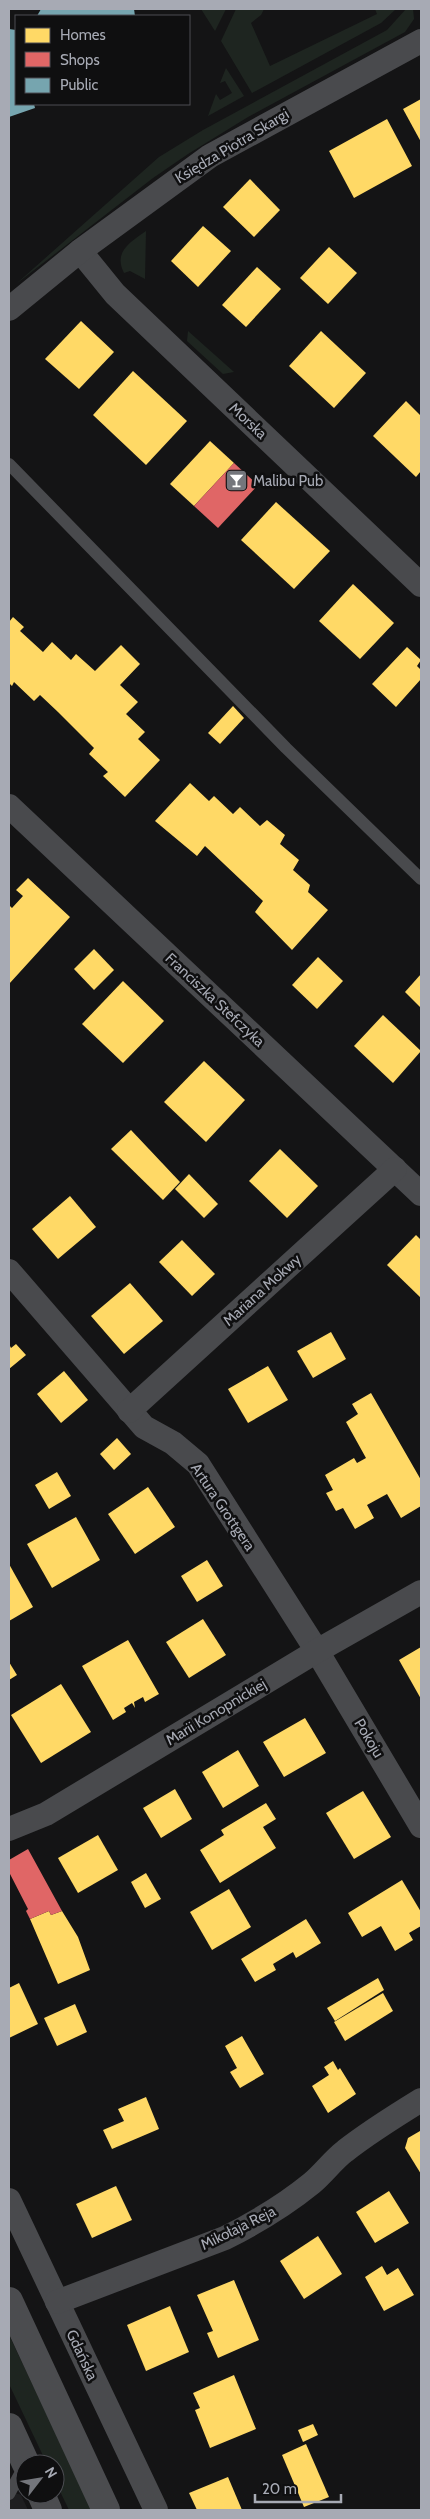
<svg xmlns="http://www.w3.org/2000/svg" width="430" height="2519" viewBox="0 0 430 2519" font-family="Cabin,sans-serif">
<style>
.built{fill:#1e1e20}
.green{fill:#1e2520}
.homes{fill:#ffd966}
.shops{fill:#e06666}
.public{fill:#76a5af}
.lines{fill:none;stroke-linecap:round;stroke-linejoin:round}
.service{stroke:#494a4d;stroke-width:12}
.minor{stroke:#494a4d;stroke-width:24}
.primary{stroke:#4b4c4f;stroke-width:28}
.labels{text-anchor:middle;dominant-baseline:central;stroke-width:5;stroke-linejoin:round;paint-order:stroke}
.street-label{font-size:15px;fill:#a7aab4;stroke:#0f0f10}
.poi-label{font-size:15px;fill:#a7aab4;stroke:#0f0f10;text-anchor:start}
</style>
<rect width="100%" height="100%" fill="#141415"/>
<path class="built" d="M9 2491 21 2495 28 2510H9Z"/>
<g class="green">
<path d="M201 9H226L215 31Z"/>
<path d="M236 9H264L261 15 251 23 270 66 377 14 375 9H396L381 23 252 93 221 41Z"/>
<path d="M406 9H413L414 19 405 32 248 117 188 154 153 178 16 284 159 157 203 130 387 30Z"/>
<path d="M226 68 244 96 208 116 216 94 220 100 232 93 225 81 220 83Z"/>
<path d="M146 231 145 279 130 271 124 273C113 251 131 242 146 231Z"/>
<path d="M188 331 234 372 223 374 187 341Z"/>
<path d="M9 2335 92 2510H69L55 2481V2464H47L9 2384Z"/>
</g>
<g class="homes">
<path d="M421 99V142L403 109Z"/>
<path d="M387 119 412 166 354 198 329 151Z"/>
<path d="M250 179 280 210 254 237 223 207Z"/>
<path d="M203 226 231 251 198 287 171 261Z"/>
<path d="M329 247 357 273 328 304 300 278Z"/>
<path d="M257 267 281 289 246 327 222 305Z"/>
<path d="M81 321 114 352 79 389 45 359Z"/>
<path d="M321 331 366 373 334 408 289 366Z"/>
<path d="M133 371 187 421 146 465 93 415Z"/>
<path d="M406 401 421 416V471L416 477 373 436Z"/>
<path d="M210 441 234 463 194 506 170 484Z"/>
<path d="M276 502 330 551 294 589 241 540Z"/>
<path d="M353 584 394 623 360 659 319 621Z"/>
<path d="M13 617 24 627 20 631 43 652 52 642 71 660 76 654 95 671 121 645 140 664 120 685 138 702 126 714 145 732 138 739 160 760 125 797 103 776 108 772 89 754 94 748 58 712 40 695 34 701 14 682 12 686 9 683V622Z"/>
<path d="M407 647 421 660 417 666 421 670V679L396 707 372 684Z"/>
<path d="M233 706 244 718 220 744 208 733Z"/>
<path d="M190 783 209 801 214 796 233 814 240 807 260 826 267 820 285 835 280 844 299 860 293 870 310 885 308 892 328 910 292 950 255 912 263 901 205 846 197 856 155 821Z"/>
<path d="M28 878 70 917 9 984V905L12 908 23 896 16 890Z"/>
<path d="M94 949 114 970 94 990 74 969Z"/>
<path d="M318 957 343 981 317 1009 292 985Z"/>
<path d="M421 974V1008L405 992Z"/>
<path d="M123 981 164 1021 123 1063 82 1024Z"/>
<path d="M383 1015 421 1051 393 1083 354 1046Z"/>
<path d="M204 1061 245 1100 206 1142 164 1102Z"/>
<path d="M131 1130 180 1182 163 1200 111 1149Z"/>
<path d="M280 1149 318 1186 287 1218 249 1181Z"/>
<path d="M189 1174 218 1204 204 1218 175 1189Z"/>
<path d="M70 1196 96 1227 58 1259 32 1229Z"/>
<path d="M416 1235 421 1240V1298L387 1265Z"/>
<path d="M182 1240 215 1274 192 1296 159 1262Z"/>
<path d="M130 1283 163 1321 124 1354 91 1316Z"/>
<path d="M331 1332 346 1359 313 1378 297 1351Z"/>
<path d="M9 1344 11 1348 16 1344 26 1355 9 1369Z"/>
<path d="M268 1366 288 1400 248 1423 228 1389Z"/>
<path d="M64 1371 88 1400 61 1423 37 1394Z"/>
<path d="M371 1393 421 1480V1506L401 1518 387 1494 367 1505 374 1518 355 1529 343 1508 336 1511 326 1493 333 1490 325 1475 354 1458 357 1463 366 1458 346 1422 358 1414 352 1404Z"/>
<path d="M117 1438 131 1454 114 1470 100 1454Z"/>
<path d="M57 1472 71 1496 49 1509 35 1485Z"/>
<path d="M148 1487 175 1527 135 1554 108 1514Z"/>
<path d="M76 1517 100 1560 52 1588 27 1544Z"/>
<path d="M207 1560 223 1586 197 1602 181 1576Z"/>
<path d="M9 1564 33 1607 9 1621Z"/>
<path d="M203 1619 226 1655 189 1678 166 1642Z"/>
<path d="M128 1640 159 1694 145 1702 143 1697 134 1702 135 1708 132 1703 124 1708 126 1712 113 1720 82 1666Z"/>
<path d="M421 1647V1699L399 1660Z"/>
<path d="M9 1662 17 1675 9 1680Z"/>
<path d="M61 1684 91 1732 41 1763 11 1715Z"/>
<path d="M305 1718 326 1753 284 1777 263 1742Z"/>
<path d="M238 1750 259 1786 223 1808 202 1772Z"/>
<path d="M175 1789 192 1819 161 1838 143 1808Z"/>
<path d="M363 1791 391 1837 354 1859 326 1813Z"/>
<path d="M266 1803 276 1819 263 1827 276 1848 220 1883 200 1850 224 1835 221 1830Z"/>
<path d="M98 1835 118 1870 78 1893 58 1858Z"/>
<path d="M146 1873 161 1899 145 1908 131 1882Z"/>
<path d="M402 1880 421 1912V1926L409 1933 413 1940 395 1951 381 1926 362 1937 348 1913Z"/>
<path d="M229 1889 251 1927 212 1950 190 1912Z"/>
<path d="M49 1911 51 1915 62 1911 78 1937 90 1970 58 1984 30 1919Z"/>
<path d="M306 1919 321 1943 296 1958 293 1952 273 1964 276 1970 255 1982 241 1959Z"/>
<path d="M378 1978 384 1990 335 2021 327 2008Z"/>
<path d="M19 1983 38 2024 9 2038V1988Z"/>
<path d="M383 1993 393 2011 345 2041 334 2022Z"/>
<path d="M75 2004 87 2032 57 2046 44 2018Z"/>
<path d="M242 2036 264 2074 240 2088 230 2072 237 2068 225 2046Z"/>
<path d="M333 2061 338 2070 340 2068 356 2094 328 2113 312 2086 329 2075 324 2067Z"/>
<path d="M146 2097 159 2129 112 2149 103 2130 124 2121 118 2109Z"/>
<path d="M420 2131 421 2133V2174L405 2148 408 2138Z"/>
<path d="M116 2186 132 2220 92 2238 76 2204Z"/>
<path d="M389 2191 409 2223 375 2243 356 2212Z"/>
<path d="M318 2236 342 2274 304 2299 280 2261Z"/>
<path d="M382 2266 387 2275 398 2268 414 2295 384 2311 365 2277Z"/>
<path d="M234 2280 259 2340 218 2358 207 2333 213 2331 197 2295Z"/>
<path d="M170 2306 189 2352 146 2371 127 2325Z"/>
<path d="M234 2375 256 2429 210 2448 195 2410 200 2408 193 2393Z"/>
<path d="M313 2424 318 2435 303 2442 298 2430Z"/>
<path d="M306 2444 329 2497 304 2507 282 2455Z"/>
<path d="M228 2477 242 2510H197L189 2493Z"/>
</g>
<g class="shops">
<path d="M234 463 258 485 218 528 194 506Z"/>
<path d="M28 1849 62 1911 51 1915 49 1911 30 1919 26 1911 28 1909 9 1872V1860Z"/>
</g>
<g class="public">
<path d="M41 9H134L135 16H37Z"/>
<path d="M9 29 16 30V104H34L35 108 9 117Z"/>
</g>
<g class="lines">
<g class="service">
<path d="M9 464 286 748 421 879"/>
<path d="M9 2494 26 2463"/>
</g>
<g class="minor">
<path d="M80 251 115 294 421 585"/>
<path d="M9 309 80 251 210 156 421 41"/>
<path d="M9 806 421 1194"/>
<path d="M9 1271 144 1427 173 1443 198 1464 317 1651 421 1826"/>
<path d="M129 1411 395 1169"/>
<path d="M9 1829 46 1814 317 1651 421 1592"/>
<path d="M9 2200 156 2510"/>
<path d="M57 2302 225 2238C257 2222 285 2205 312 2183 324 2173 333 2160 345 2151 369 2132 395 2116 421 2100"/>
</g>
<g class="primary">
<path d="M9 2301 106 2510"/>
<path d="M9 2427 26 2464"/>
<path d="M41 2494 48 2510"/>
</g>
</g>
<defs>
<symbol id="bar-square" viewBox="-11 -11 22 22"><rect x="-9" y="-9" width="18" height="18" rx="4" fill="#74767c" stroke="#0f0f10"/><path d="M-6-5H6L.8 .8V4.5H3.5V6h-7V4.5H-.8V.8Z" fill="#fff"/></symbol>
</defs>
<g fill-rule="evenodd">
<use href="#bar-square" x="224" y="468" width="25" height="25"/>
</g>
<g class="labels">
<g class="street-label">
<text transform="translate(232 146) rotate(-31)">Księdza Piotra Skargi</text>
<text transform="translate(248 421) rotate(43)">Morska</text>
<text transform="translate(215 1000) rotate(43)">Franciszka Stefczyka</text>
<text transform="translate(262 1290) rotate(-42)">Mariana Mokwy</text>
<text transform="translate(223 1507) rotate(56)">Artura Grottgera</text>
<text transform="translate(216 1712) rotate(-31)">Marii Konopnickiej</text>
<text transform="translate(369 1738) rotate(59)">Pokoju</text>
<text transform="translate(238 2228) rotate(-26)">Mikołaja Reja</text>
<text transform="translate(82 2355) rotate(65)">Gdańska</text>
</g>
<g class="poi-label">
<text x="253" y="481">Malibu Pub</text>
</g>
</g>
<rect width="430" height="2519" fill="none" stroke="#a7aab4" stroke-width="20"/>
<rect x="15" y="15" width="175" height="90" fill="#0f0f10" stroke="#4c4d52"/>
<rect x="25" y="28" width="25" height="15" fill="#ffd966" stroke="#4c4d52"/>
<text x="60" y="40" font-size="15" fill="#a7aab4">Homes</text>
<rect x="25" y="52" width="25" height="15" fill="#e06666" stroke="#4c4d52"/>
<text x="60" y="65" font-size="15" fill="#a7aab4">Shops</text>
<rect x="25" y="78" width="25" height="15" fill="#76a5af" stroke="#4c4d52"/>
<text x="60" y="90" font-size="15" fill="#a7aab4">Public</text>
<g transform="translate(40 2479) rotate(59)"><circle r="24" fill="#0f0f10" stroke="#4c4d52"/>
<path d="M0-4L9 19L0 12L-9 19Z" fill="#74767c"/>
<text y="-8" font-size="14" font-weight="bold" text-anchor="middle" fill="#a7aab4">N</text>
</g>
<path d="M255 2494v8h86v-8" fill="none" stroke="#a7aab4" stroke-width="2.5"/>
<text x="262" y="2494" font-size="15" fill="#a7aab4" stroke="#0f0f10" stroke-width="4" paint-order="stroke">20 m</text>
</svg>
